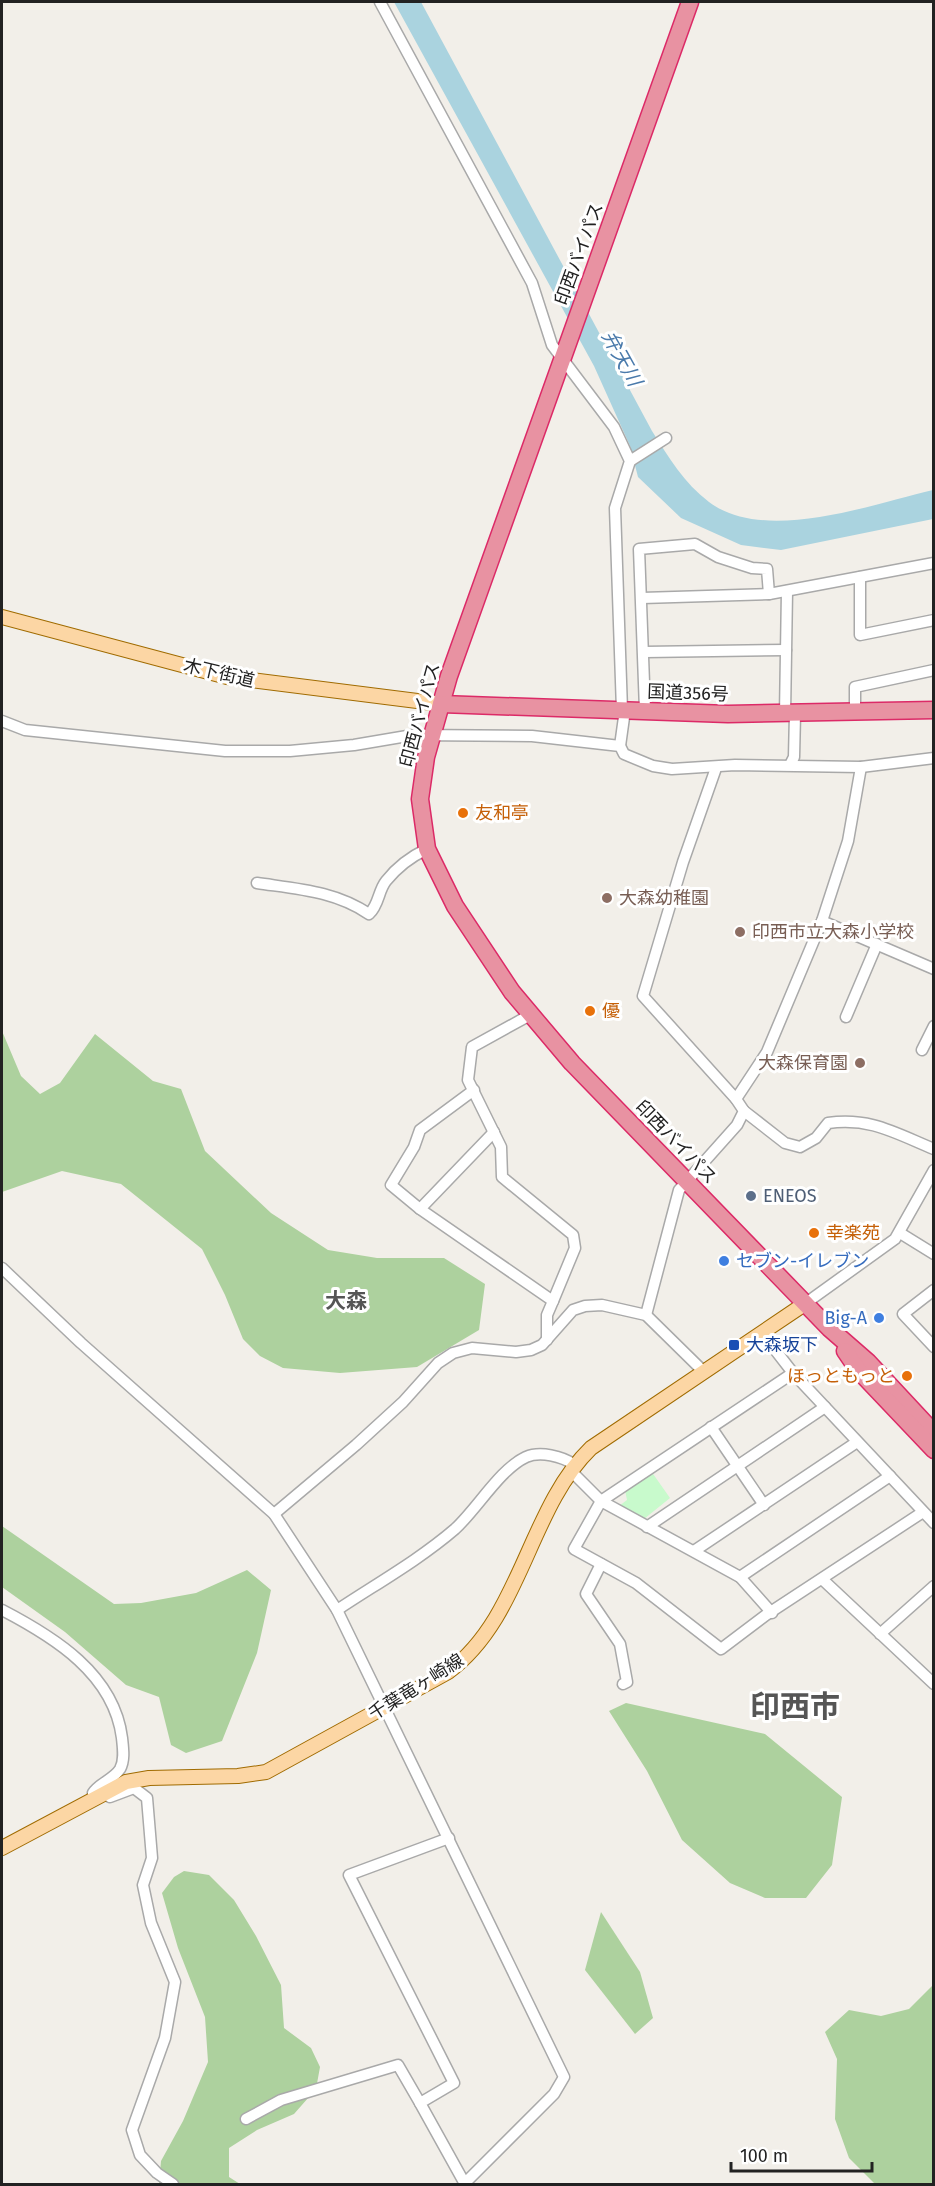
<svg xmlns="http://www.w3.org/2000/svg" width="935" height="2186" viewBox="0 0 935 2186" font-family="'Fira Sans','Noto Sans JP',sans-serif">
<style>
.forest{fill:#add19e}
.park{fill:#c8facc}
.water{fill:#aad3df}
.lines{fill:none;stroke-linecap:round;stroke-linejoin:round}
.minor-casing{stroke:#a9a9a9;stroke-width:13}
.major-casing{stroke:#a06b00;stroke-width:16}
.highway-casing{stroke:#dc2a67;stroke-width:19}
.minor{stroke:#fff;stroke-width:10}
.major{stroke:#fcd6a4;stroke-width:14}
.highway{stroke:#e892a2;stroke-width:16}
.food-dot{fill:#e8710a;stroke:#fff;stroke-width:2}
.education-dot{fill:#8d6e63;stroke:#fff;stroke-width:2}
.service-dot{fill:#5c6f8a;stroke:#fff;stroke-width:2}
.shop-dot{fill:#3f7fe0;stroke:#fff;stroke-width:2}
.transit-dot{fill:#1a4fb4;stroke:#fff;stroke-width:2}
.labels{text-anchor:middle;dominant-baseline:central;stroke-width:6;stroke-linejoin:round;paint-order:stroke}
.street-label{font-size:18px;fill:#222;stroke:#fff}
.food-label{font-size:18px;fill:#c56008;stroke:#fff;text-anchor:start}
.education-label{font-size:18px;fill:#785e54;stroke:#fff;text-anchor:start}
.service-label{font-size:18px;fill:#4e5e75;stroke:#fff;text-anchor:start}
.shop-label{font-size:18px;fill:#366cbe;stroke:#fff;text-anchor:start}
.transit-label{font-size:18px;fill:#164399;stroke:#fff;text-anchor:start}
.water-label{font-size:20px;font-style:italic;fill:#4a7aab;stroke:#fff}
.quarter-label{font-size:21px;font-weight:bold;fill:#555;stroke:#fff}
.town-label{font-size:30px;font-weight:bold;fill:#555;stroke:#fff}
</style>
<rect width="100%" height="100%" fill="#f2efe9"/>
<g class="forest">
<path d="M2 1031 21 1076 40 1094 60 1083 95 1034 153 1081 181 1089 205 1151 271 1213 328 1250 377 1258H444L485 1284 479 1330 417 1367 340 1373 283 1368 260 1356 243 1339 225 1295 202 1249 121 1184 62 1171 2 1192Z"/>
<path d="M2 1526 114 1604 141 1603 196 1593 247 1570 271 1590 257 1653 222 1741 186 1753 171 1745 159 1697 126 1685 65 1632 2 1587Z"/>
<path d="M626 1703 765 1734 842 1797 832 1865 806 1898H765L730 1883 682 1840 647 1771 609 1711Z"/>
<path d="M184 1871 209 1875 234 1900 256 1936 281 1985 284 2028 311 2048 320 2067 316 2089 294 2114 257 2130 229 2148V2177L240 2184H159L161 2161 183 2121 208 2062 205 2017 178 1948 162 1893 174 1877Z"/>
<path d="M601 1912 640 1972 653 2018 635 2034 585 1970Z"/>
<path d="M933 1985V2184H875L849 2158 835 2119 837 2059 825 2032 849 2010 881 2016 909 2009Z"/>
</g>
<path class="park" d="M651 1471 670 1498 644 1519 619 1506 627 1500 625 1490Z"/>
<path class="water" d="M394 2H421L652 431C669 458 684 483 709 502 764 544 873 504 933 490V519L781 550 741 545 681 518 638 477 630 446 594 366Z"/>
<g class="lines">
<defs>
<g id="minor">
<path d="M380 2 532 283 552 345 614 427 630 461 615 508 622 710"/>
<path d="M630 461 666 438"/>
<path d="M860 577V635L934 620"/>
<path d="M642 598 769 594 934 563"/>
<path d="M645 652 786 650"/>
<path d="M645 710 639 549 695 544 718 557 752 568 767 569 769 594"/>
<path d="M785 714 787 591"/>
<path d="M855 714V687L934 670"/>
<path d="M2 721 25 730 225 751H290L354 745 413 735 532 736 620 746 624 754 653 766 672 769 735 765 861 767 934 758"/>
<path d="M620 746 625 710"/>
<path d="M790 765 794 757 795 714"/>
<path d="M716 768 683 862 643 996 736 1099"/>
<path d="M257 883C298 889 335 891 369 914 379 905 378 891 386 881 398 866 410 857 427 849"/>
<path d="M822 921 934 969"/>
<path d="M530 1015 472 1047 468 1080 501 1147 502 1177 573 1235 575 1248 553 1301"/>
<path d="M846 1017 877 944"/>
<path d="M922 1050 934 1026"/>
<path d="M474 1090 420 1130 414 1147 391 1185 420 1209 553 1301 547 1315V1340"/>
<path d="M744 1111 785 1143 800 1147 816 1138 828 1123C870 1117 895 1133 934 1149"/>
<path d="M420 1209 494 1132"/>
<path d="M900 1233 934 1254"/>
<path d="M2 1268 81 1343 274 1514 337 1610 564 2077 554 2094 464 2184"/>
<path d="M934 1290 903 1314 934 1347"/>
<path d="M806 1303 895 1239 934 1170"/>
<path d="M646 1315 679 1190 737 1125 744 1111 736 1099 767 1052 822 921 848 841 861 767"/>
<path d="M762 1333 793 1373 934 1523"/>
<path d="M793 1373 601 1501 574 1549 636 1583 721 1649 766 1615 923 1512"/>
<path d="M711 1427 764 1505"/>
<path d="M571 1471 601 1501 740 1577 772 1613"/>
<path d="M274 1514 356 1445 403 1402 438 1363 453 1353 472 1348 516 1352 531 1350 542 1345 573 1310 585 1306 602 1305 646 1315 704 1372"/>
<path d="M647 1527 825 1407"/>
<path d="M694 1551 857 1442"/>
<path d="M601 1564 586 1594 620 1644 627 1682 623 1684"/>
<path d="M740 1577 890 1476"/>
<path d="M822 1579 934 1684"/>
<path d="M2 1610C54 1637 114 1674 122 1738 123 1748 125 1760 120 1769 114 1779 98 1784 93 1793H104L110 1797 134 1788 147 1798 152 1858 143 1885 151 1923 175 1982 165 2038 132 2130 140 2155 157 2173 173 2184"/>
<path d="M337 1610C376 1584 419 1560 455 1529 477 1509 500 1469 526 1457 540 1451 562 1456 575 1465"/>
<path d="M880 1634 934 1586"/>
<path d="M449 1838 349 1875 454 2083 420 2103 465 2184"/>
<path d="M246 2119 281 2100 398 2065 420 2103"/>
</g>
<g id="major">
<path d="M2 617 227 677 441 704"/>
<path d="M2 1848 126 1782 149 1778 238 1776 266 1772 448 1672C522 1618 528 1509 591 1448L806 1303"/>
</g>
<g id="highway">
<path d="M690 2 449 676 426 757 420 799 427 849 455 906 512 992 572 1063 829 1328 868 1362 934 1433"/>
<path d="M441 704 728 714 934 710"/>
<path d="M845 1351 858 1370 934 1450"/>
</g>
</defs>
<use href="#minor" class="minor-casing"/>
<use href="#major" class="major-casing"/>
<use href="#highway" class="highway-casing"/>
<use href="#minor" class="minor"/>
<use href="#major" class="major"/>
<use href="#highway" class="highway"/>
</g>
<g class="food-dot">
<circle cx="463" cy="813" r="6"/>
<circle cx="590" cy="1011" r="6"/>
<circle cx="814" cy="1233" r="6"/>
<circle cx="907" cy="1376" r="6"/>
</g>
<g class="education-dot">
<circle cx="607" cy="898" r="6"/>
<circle cx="740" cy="932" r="6"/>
<circle cx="860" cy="1063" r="6"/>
</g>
<circle class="service-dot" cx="751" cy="1196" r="6"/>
<g class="shop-dot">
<circle cx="724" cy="1261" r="6"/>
<circle cx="879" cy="1318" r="6"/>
</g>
<rect class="transit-dot" x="728" y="1339" width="12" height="12" rx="3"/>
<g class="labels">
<g class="street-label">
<text transform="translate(579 254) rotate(-70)">印西バイパス</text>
<text transform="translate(219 673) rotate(13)">木下街道</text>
<text transform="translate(688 693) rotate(2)">国道356号</text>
<text transform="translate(420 715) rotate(-75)">印西バイパス</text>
<text transform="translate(676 1142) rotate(46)">印西バイパス</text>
<text transform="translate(416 1687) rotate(-32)">千葉竜ヶ崎線</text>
</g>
<g class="food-label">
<text x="475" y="813">友和亭</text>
<text x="602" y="1011">優</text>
<text x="826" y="1233">幸楽苑</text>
<text x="895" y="1376" text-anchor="end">ほっともっと</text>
</g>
<g class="education-label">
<text x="619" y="898">大森幼稚園</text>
<text x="752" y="932">印西市立大森小学校</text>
<text x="848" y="1063" text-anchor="end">大森保育園</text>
</g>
<g class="service-label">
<text x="763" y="1196">ENEOS</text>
</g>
<g class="shop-label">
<text x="736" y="1261">セブン-イレブン</text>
<text x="867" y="1318" text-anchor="end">Big-A</text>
</g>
<g class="transit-label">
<text x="746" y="1345">大森坂下</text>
</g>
<g class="water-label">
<text transform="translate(622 358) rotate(61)">弁天川</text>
</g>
<g class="quarter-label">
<text x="346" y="1301">大森</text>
</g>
<g class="town-label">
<text x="795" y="1707">印西市</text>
</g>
</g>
<rect width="935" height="2186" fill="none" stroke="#222222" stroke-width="6"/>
<path d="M731 2162v9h141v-9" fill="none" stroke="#222222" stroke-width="3"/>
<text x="740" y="2162" font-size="18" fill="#222222" stroke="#ffffff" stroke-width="4.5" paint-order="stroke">100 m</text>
</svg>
